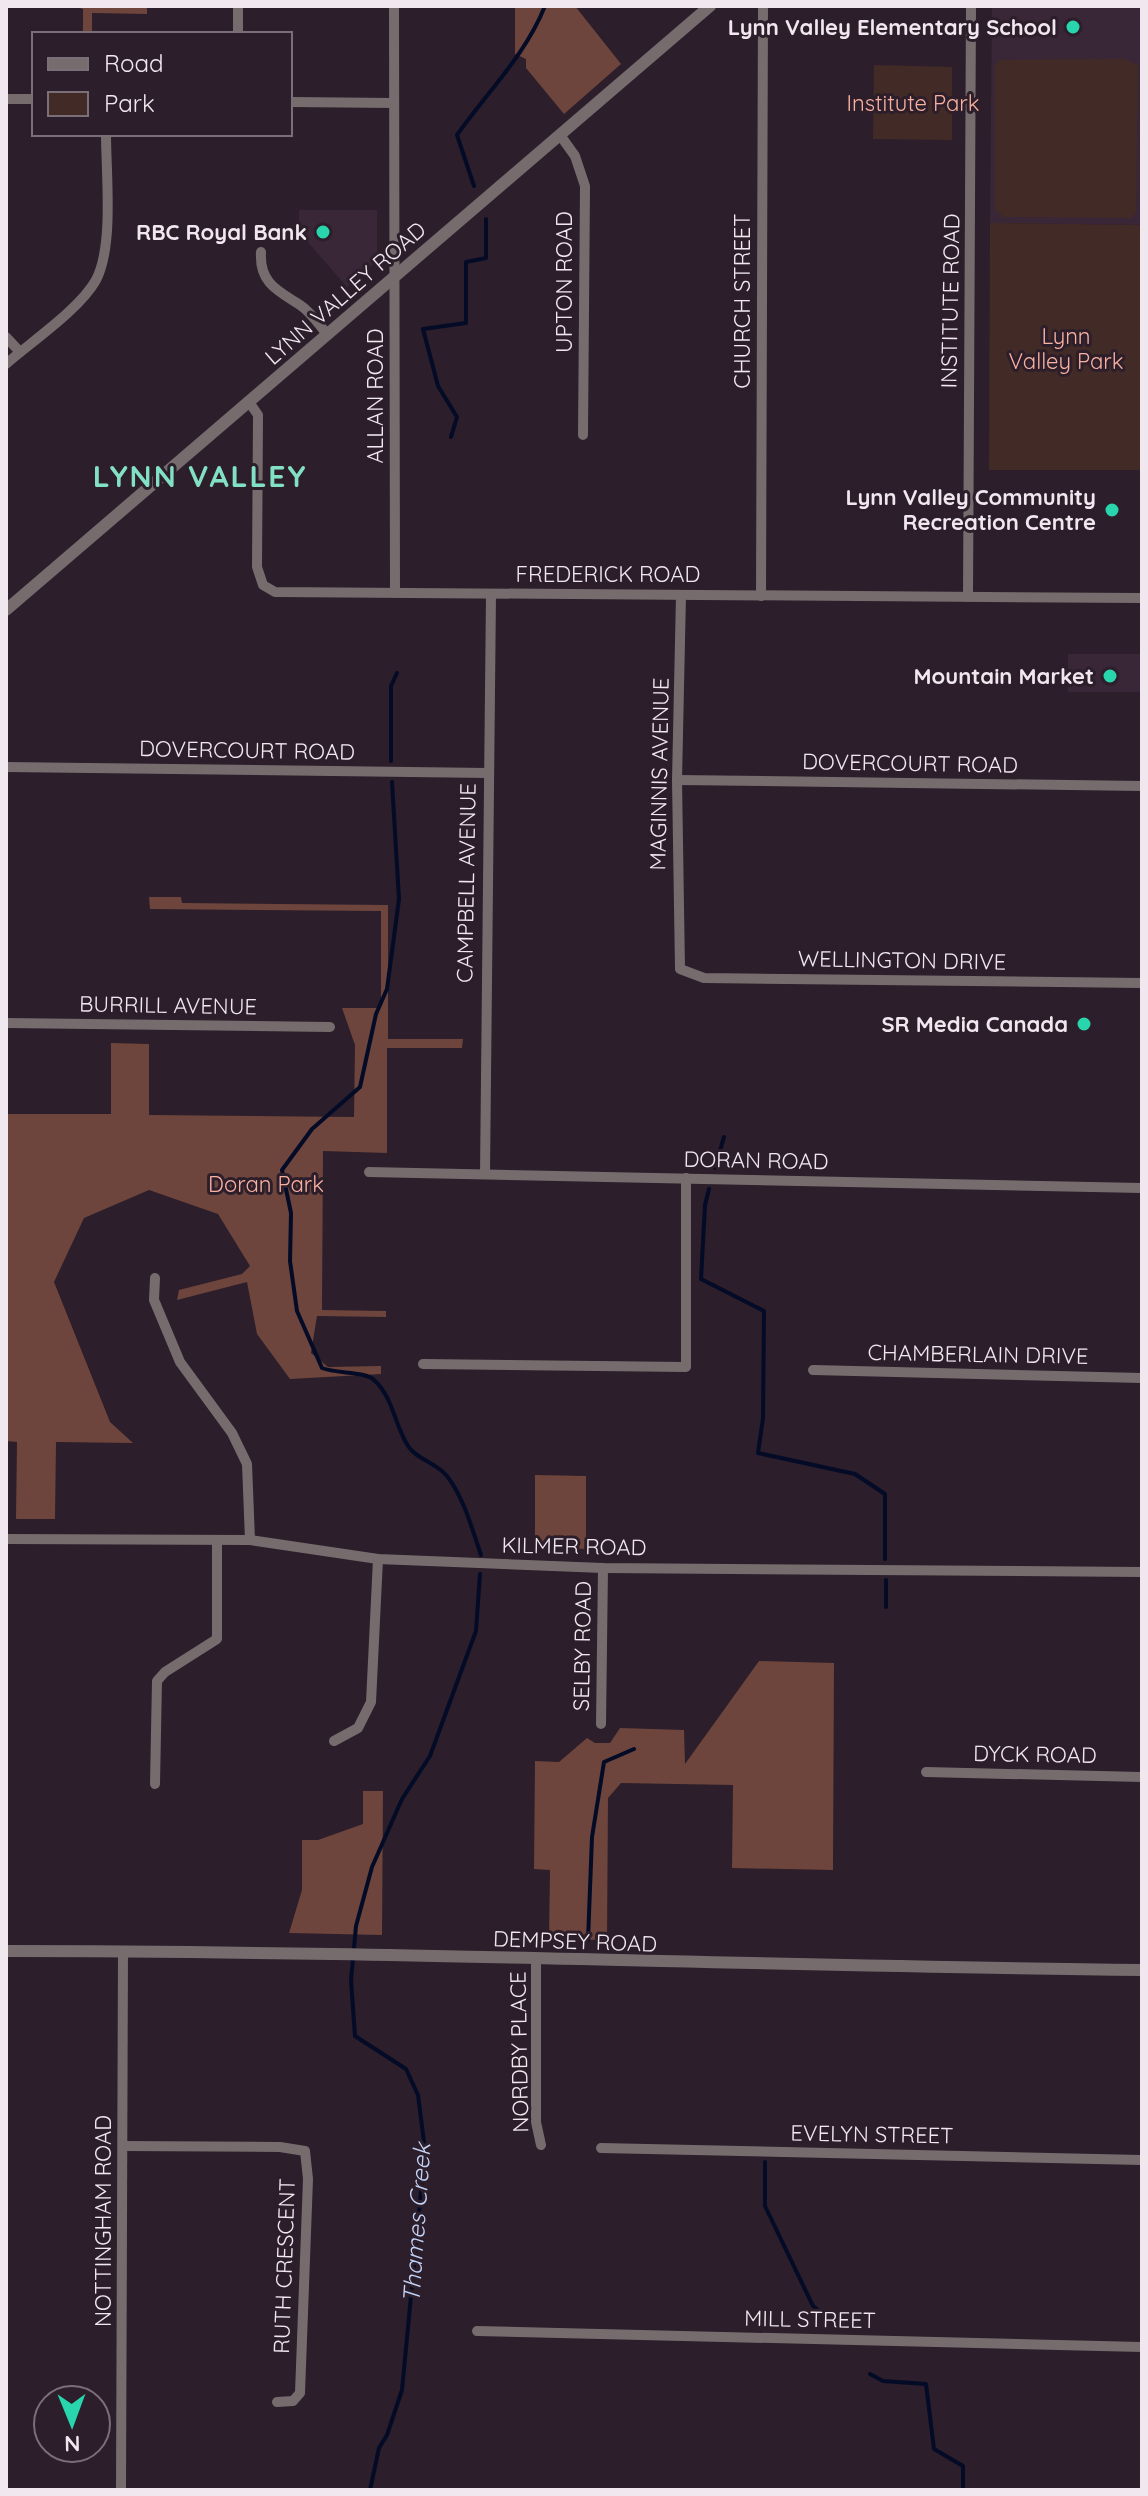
<svg xmlns="http://www.w3.org/2000/svg" width="1148" height="2496" viewBox="0 0 1148 2496" font-family="Quicksand,sans-serif">
<style>
.built{fill:#392636}
.green{fill:#422b26}
.forest{fill:#6d453c}
.lines{fill:none;stroke-linecap:round;stroke-linejoin:round}
.stream{stroke:#040b26;stroke-width:4}
.minor{stroke:#766c6e;stroke-width:10}
.tertiary{stroke:#766c6e;stroke-width:12}
.poi-dot{fill:#29d5ad;stroke:#2c1e2a;stroke-width:3}
.labels{text-anchor:middle;dominant-baseline:central;stroke-width:6;stroke-linejoin:round;paint-order:stroke}
.poi-label{font-size:22px;font-weight:bold;fill:#f0e7ef;stroke:#2c1e2a;text-anchor:end}
.park-label{font-size:22px;fill:#f8b09f;stroke:#2c1e2a}
.street-label{font-size:22px;fill:#f0e7ef;stroke:#2c1e2a}
.water-label{font-size:24px;font-style:italic;fill:#c3d2f6;stroke:#2c1e2a}
.district-label{font-size:30px;font-weight:bold;letter-spacing:2px;fill:#82e1c4;stroke:#2c1e2a}
</style>
<rect width="100%" height="100%" fill="#2c1e2a"/>
<g class="built">
<path d="M992 6H1142V225L990 223Z"/>
<path d="M299 210H377V261L347 287 299 232Z"/>
<rect x="1068" y="654" width="73" height="38"/>
</g>
<g class="green">
<path d="M1124 59 1138 65 1136 213 1131 218 1004 217 995 210V66L1000 60Z"/>
<path d="M874 65 952 67V140L873 139Z"/>
<path d="M990 223 1142 225V470H989Z"/>
</g>
<g class="forest">
<path d="M73 6H147V14L92 13V34H83V9Z"/>
<path d="M515 6H575L621 64 564 114 526 68V59L515 54Z"/>
<path d="M149 897H181L182 903 388 905V1039H463L462 1048H387V1153L323 1151 322 1310 386 1311V1317L317 1316 311 1353 328 1367 381 1366V1374L290 1379 257 1334 247 1282 177 1300 179 1290 242 1274 250 1266 218 1214 149 1190 84 1218 54 1282 110 1422 133 1443 56 1442 55 1519H16L17 1442 6 1441V1114H111V1043L149 1044V1115L354 1117 355 1045 342 1008H381V911L150 909Z"/>
<path d="M535 1475 586 1476V1549L535 1547Z"/>
<path d="M759 1661 834 1663 833 1870 732 1868 733 1785 621 1783 608 1798 607 1940 549 1939 550 1870 534 1869 535 1761 559 1762 587 1738 595 1743H610L620 1728 684 1730 685 1764Z"/>
<path d="M363 1791H383L382 1935 289 1933 302 1890V1840H318L363 1824Z"/>
</g>
<g class="lines">
<g class="stream">
<path d="M474 186 457 135C487 92 525 56 545 6"/>
<path d="M451 437 457 417 438 386 423 329 466 323V262L486 258V219"/>
<path d="M391 761V686L397 673"/>
<path d="M392 782 399 899 387 989 376 1014 360 1087 312 1129 282 1170 291 1213 290 1261 297 1311 322 1368C337 1374 365 1371 374 1380 393 1397 395 1426 408 1446 416 1459 437 1463 447 1476 464 1498 472 1529 481 1555"/>
<path d="M715 1168 724 1137"/>
<path d="M709 1189 705 1205 701 1279 764 1311 763 1418 758 1453 855 1474 885 1494V1559"/>
<path d="M886 1580V1607"/>
<path d="M588 1940 592 1837 604 1762 634 1749"/>
<path d="M765 2162V2206L813 2306 838 2326"/>
<path d="M870 2374 883 2381 926 2384 934 2449 963 2466V2490"/>
<path d="M370 2490 379 2448 387 2435 402 2390 425 2150 418 2095 406 2069 355 2036 351 1980 356 1926 372 1867 402 1799 430 1756 476 1631 480 1574"/>
</g>
<g class="minor">
<path d="M394 6 395 593"/>
<path d="M238 34V6"/>
<path d="M6 99H34"/>
<path d="M290 102 394 103"/>
<path d="M560 135 575 156 585 186 583 435"/>
<path d="M261 252C259 283 278 291 300 305 311 312 319 325 327 334"/>
<path d="M6 337 20 352"/>
<path d="M6 364C31 342 80 309 96 280 114 246 106 174 106 134"/>
<path d="M249 402 258 415 257 567 263 585 275 592 1142 598"/>
<path d="M681 595 677 780 680 969 704 978 1142 983"/>
<path d="M761 596 763 6"/>
<path d="M968 597 971 6"/>
<path d="M6 767 488 773"/>
<path d="M677 780 1142 786"/>
<path d="M6 1023 330 1027"/>
<path d="M369 1172 1142 1188"/>
<path d="M485 1174 491 594"/>
<path d="M155 1278 154 1300 180 1362 232 1433 247 1464 250 1540"/>
<path d="M423 1364 686 1367V1178"/>
<path d="M813 1370 1142 1378"/>
<path d="M6 1539 250 1540 378 1559 603 1568 1142 1572"/>
<path d="M601 1724 603 1568"/>
<path d="M334 1741 358 1728 371 1702 378 1559"/>
<path d="M926 1772 1142 1777"/>
<path d="M155 1784 157 1681 165 1672 217 1639V1540"/>
<path d="M536 1959V2122L541 2145"/>
<path d="M123 2146 280 2147 305 2151 308 2179 300 2393 293 2401 277 2402"/>
<path d="M601 2148 1142 2160"/>
<path d="M477 2331 1142 2347"/>
<path d="M121 2490 123 1953"/>
</g>
<g class="tertiary">
<path d="M6 610 710 6"/>
<path d="M6 1951C385 1951 763 1966 1142 1970"/>
</g>
</g>
<g class="poi-dot">
<circle cx="1073" cy="27" r="8"/>
<circle cx="323" cy="232" r="8"/>
<circle cx="1112" cy="510" r="8"/>
<circle cx="1110" cy="676" r="8"/>
<circle cx="1084" cy="1024" r="8"/>
</g>
<g class="labels">
<g class="poi-label">
<text x="1057" y="27">Lynn Valley Elementary School</text>
<text x="307" y="232">RBC Royal Bank</text>
<text x="1096" y="497">Lynn Valley Community<tspan x="1096" dy="25">Recreation Centre</tspan></text>
<text x="1094" y="676">Mountain Market</text>
<text x="1068" y="1024">SR Media Canada</text>
</g>
<g class="park-label">
<text x="913" y="103">Institute Park</text>
<text x="1066" y="336">Lynn<tspan x="1066" dy="25">Valley Park</tspan></text>
<text x="266" y="1184">Doran Park</text>
</g>
<g class="street-label">
<text transform="translate(564 282) rotate(-90)">UPTON ROAD</text>
<text transform="translate(345 293) rotate(-41)">LYNN VALLEY ROAD</text>
<text transform="translate(742 301) rotate(-90)">CHURCH STREET</text>
<text transform="translate(950 301) rotate(-89)">INSTITUTE ROAD</text>
<text transform="translate(375 396) rotate(-90)">ALLAN ROAD</text>
<text x="608" y="574">FREDERICK ROAD</text>
<text transform="translate(247 750) rotate(1)">DOVERCOURT ROAD</text>
<text transform="translate(910 763) rotate(1)">DOVERCOURT ROAD</text>
<text transform="translate(659 774) rotate(-89)">MAGINNIS AVENUE</text>
<text transform="translate(466 883) rotate(-89)">CAMPBELL AVENUE</text>
<text transform="translate(902 960) rotate(1)">WELLINGTON DRIVE</text>
<text transform="translate(168 1005) rotate(1)">BURRILL AVENUE</text>
<text transform="translate(756 1160) rotate(1)">DORAN ROAD</text>
<text transform="translate(978 1354) rotate(1)">CHAMBERLAIN DRIVE</text>
<text transform="translate(574 1546) rotate(1)">KILMER ROAD</text>
<text transform="translate(582 1646) rotate(-89)">SELBY ROAD</text>
<text transform="translate(1035 1754) rotate(1)">DYCK ROAD</text>
<text transform="translate(575 1941) rotate(2)">DEMPSEY ROAD</text>
<text transform="translate(519 2052) rotate(-91)">NORDBY PLACE</text>
<text transform="translate(872 2134) rotate(1)">EVELYN STREET</text>
<text transform="translate(103 2221) rotate(-90)">NOTTINGHAM ROAD</text>
<text transform="translate(284 2266) rotate(-88)">RUTH CRESCENT</text>
<text transform="translate(810 2319) rotate(1)">MILL STREET</text>
</g>
<g class="water-label">
<text transform="translate(416 2223) rotate(-86)">Thames Creek</text>
</g>
<g class="district-label">
<text x="200" y="476">LYNN VALLEY</text>
</g>
</g>
<rect width="1148" height="2496" fill="none" stroke="#f0e7ef" stroke-width="16"/>
<rect x="32" y="32" width="260" height="104" fill="#2c1e2a" stroke="#7a6e79" stroke-width="2"/>
<rect x="48" y="58" width="40" height="12" fill="#766c6e" stroke="#7a6e79" stroke-width="2"/>
<text x="104" y="72" font-size="24" fill="#f0e7ef">Road</text>
<rect x="48" y="92" width="40" height="24" fill="#422b26" stroke="#7a6e79" stroke-width="2"/>
<text x="104" y="112" font-size="24" fill="#f0e7ef">Park</text>
<g transform="translate(72 2424) rotate(179)"><circle r="38" fill="#2c1e2a" stroke="#7a6e79" stroke-width="2"/>
<path d="M0-6L14 30L0 20L-14 30Z" fill="#29d5ad"/>
<text y="-12" font-size="22" font-weight="bold" text-anchor="middle" fill="#f0e7ef">N</text>
</g>
</svg>
